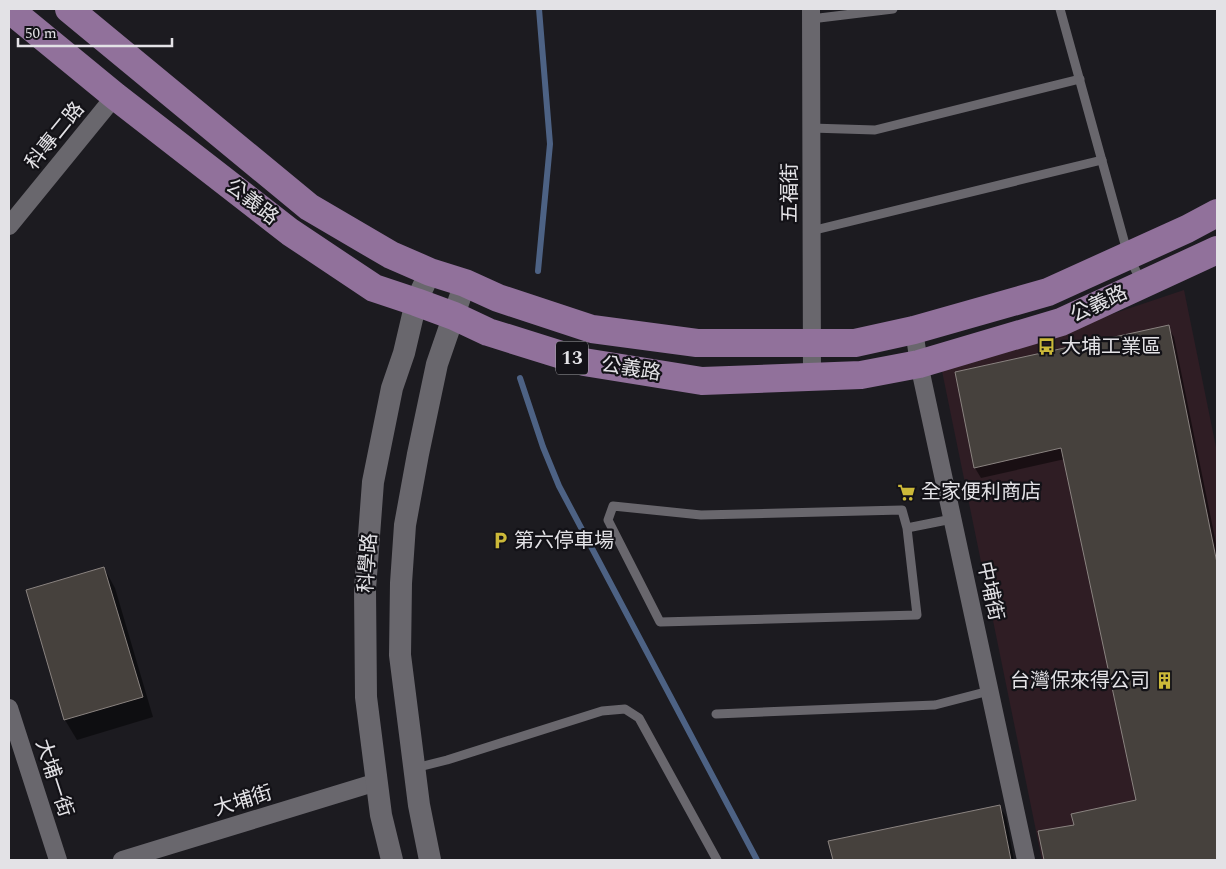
<svg xmlns="http://www.w3.org/2000/svg" width="1226" height="869" viewBox="0 0 1226 869" font-family="Spectral,'Noto Sans TC',serif">
<style>
.industrial{fill:#2f1d24}
.shadow{fill:#0007}
.lines{fill:none;stroke-linecap:round;stroke-linejoin:round}
.stream{stroke:#4d6284;stroke-width:6}
.building{fill:#46413d;stroke:#8a8380}
.service{stroke:#69676d;stroke-width:9}
.minor{stroke:#69676d;stroke-width:18}
.tertiary{stroke:#69676d;stroke-width:22}
.primary{stroke:#91719b;stroke-width:28}
.labels{text-anchor:middle;dominant-baseline:central;stroke-width:4.5;stroke-linejoin:round;paint-order:stroke}
.shield{fill:#131217;stroke:#a5a4a8;stroke-width:1}
.shield-label{font-size:19px;font-weight:bold;fill:#e3e2e6}
.street-label{font-size:20px;fill:#e3e2e6;stroke:#131217}
.poi-label{font-size:20px;fill:#e3e2e6;stroke:#131217;text-anchor:start}
</style>
<rect width="100%" height="100%" fill="#1c1b20"/>
<path class="industrial" d="M1184 290 1217 452V860H1042L942 371Z"/>
<g class="shadow">
<path d="M1168 327 1174 337 1217 548V860H1045L1039 832 1076 826 1137 801 1065 459 981 478 975 468Z"/>
<path d="M104 568 115 588 153 717 77 740 65 720Z"/>
<path d="M1000 807 1006 817 1014 860H834L830 842Z"/>
</g>
<g class="lines">
<g class="stream">
<path d="M538 271 550 144 539 9"/>
<path d="M520 378 543 447 559 486 757 860"/>
</g>
</g>
<g class="building">
<path d="M1169 325 1217 563V860H1044L1038 831 1074 825 1071 814 1136 800 1061 448 974 468 955 372Z"/>
<path d="M104 567 143 697 64 720 26 590Z"/>
<path d="M1000 805 1011 860H833L828 841Z"/>
</g>
<g class="lines">
<g class="service">
<path d="M1060 9 1128 255 1141 281"/>
<path d="M811 19 893 9"/>
<path d="M811 128 875 130 1080 79"/>
<path d="M811 231 1102 160"/>
<path d="M907 528 917 615 660 622 608 520 613 506 701 515 902 510 907 528 952 519"/>
<path d="M716 714 935 705 989 691"/>
<path d="M415 768 447 760 602 711 625 709 639 718 717 860"/>
</g>
<g class="minor">
<path d="M811 9 812 378"/>
<path d="M9 226 115 96"/>
<path d="M914 330 919 364 1026 860"/>
<path d="M9 708 58 860"/>
<path d="M122 860 377 782"/>
</g>
<g class="tertiary">
<path d="M392 860 381 815 366 697 365 589 373 482 392 388 404 353 416 302 430 272"/>
<path d="M430 860 419 805 400 655 401 583 405 525 418 454 437 364 465 283"/>
</g>
<g class="primary">
<path d="M9 9 115 96 290 232 374 288 416 302 454 316 488 332 584 362 702 381 861 375 919 364 1061 322 1217 250"/>
<path d="M69 9 309 207 391 255 430 272 465 283 498 298 592 329 697 343H855L914 330 1048 292 1187 229 1217 213"/>
</g>
</g>
<defs>
<symbol id="bus-bare" viewBox="-9 -9 18 18"><path d="M-5-6H5V4H4V6H2V4H-2V6H-4V4H-5ZM-3.5-4V0h7V-4ZM-3.5 1.2v1.5H-2V1.2ZM2 1.2v1.5H3.5V1.2Z" fill="#ccb939" stroke="#131217" stroke-width="2.5" paint-order="stroke"/></symbol>
<symbol id="supermarket-bare" viewBox="-9 -9 18 18"><path d="M-6-5.5h2.5l.6 2H6L4.5 2H-2.5L-4.4-4H-6ZM-1.5 3.2a1.3 1.3 0 1 0 .1 0ZM3 3.2a1.3 1.3 0 1 0 .1 0Z" fill="#ccb939" stroke="#131217" stroke-width="2.5" paint-order="stroke"/></symbol>
<symbol id="parking-bare" viewBox="-9 -9 18 18"><path d="M-3.5-5.5H1a3.5 3.5 0 0 1 0 7H-1V5.5H-3.5ZM-1-3.4V-.6H.8a1.4 1.4 0 0 0 0-2.8Z" fill="#ccb939" stroke="#131217" stroke-width="2.5" paint-order="stroke"/></symbol>
<symbol id="building-bare" viewBox="-9 -9 18 18"><path d="M-4-6H4V6H1V3H-1V6H-4ZM-2.5-4.3h1.7v1.8h-1.7ZM.8-4.3h1.7v1.8H.8ZM-2.5-1h1.7V.8h-1.7ZM.8-1h1.7V.8H.8Z" fill="#ccb939" stroke="#131217" stroke-width="2.5" paint-order="stroke"/></symbol>
</defs>
<g fill-rule="evenodd">
<use href="#bus-bare" x="1034" y="334" width="25" height="25"/>
<use href="#supermarket-bare" x="894" y="480" width="25" height="25"/>
<use href="#parking-bare" x="488" y="528" width="25" height="25"/>
<use href="#building-bare" x="1152" y="668" width="25" height="25"/>
</g>
<g class="labels">
<rect class="shield" x="556" y="341.5" width="32" height="33" rx="4"/>
<g class="shield-label">
<text x="572" y="358">13</text>
</g>
<g class="street-label">
<text transform="translate(55 136) rotate(-51)">科專二路</text>
<text transform="translate(790 193) rotate(-90)">五福街</text>
<text transform="translate(252 202) rotate(38)">公義路</text>
<text transform="translate(1099 304) rotate(-25)">公義路</text>
<text transform="translate(631 369) rotate(9)">公義路</text>
<text transform="translate(368 563) rotate(-86)">科學路</text>
<text transform="translate(990 591) rotate(78)">中埔街</text>
<text transform="translate(54 778) rotate(72)">大埔一街</text>
<text transform="translate(243 801) rotate(-17)">大埔街</text>
</g>
<g class="poi-label">
<text x="1061" y="347">大埔工業區</text>
<text x="921" y="492">全家便利商店</text>
<text x="514" y="541">第六停車場</text>
<text x="1150" y="681" text-anchor="end">台灣保來得公司</text>
</g>
</g>
<rect width="1226" height="869" fill="none" stroke="#e3e2e6" stroke-width="20"/>
<path d="M18 38v8h154v-8" fill="none" stroke="#e3e2e6" stroke-width="2.5"/>
<text x="25" y="38" font-size="15" fill="#e3e2e6" stroke="#131217" stroke-width="4" paint-order="stroke">50 m</text>
</svg>
